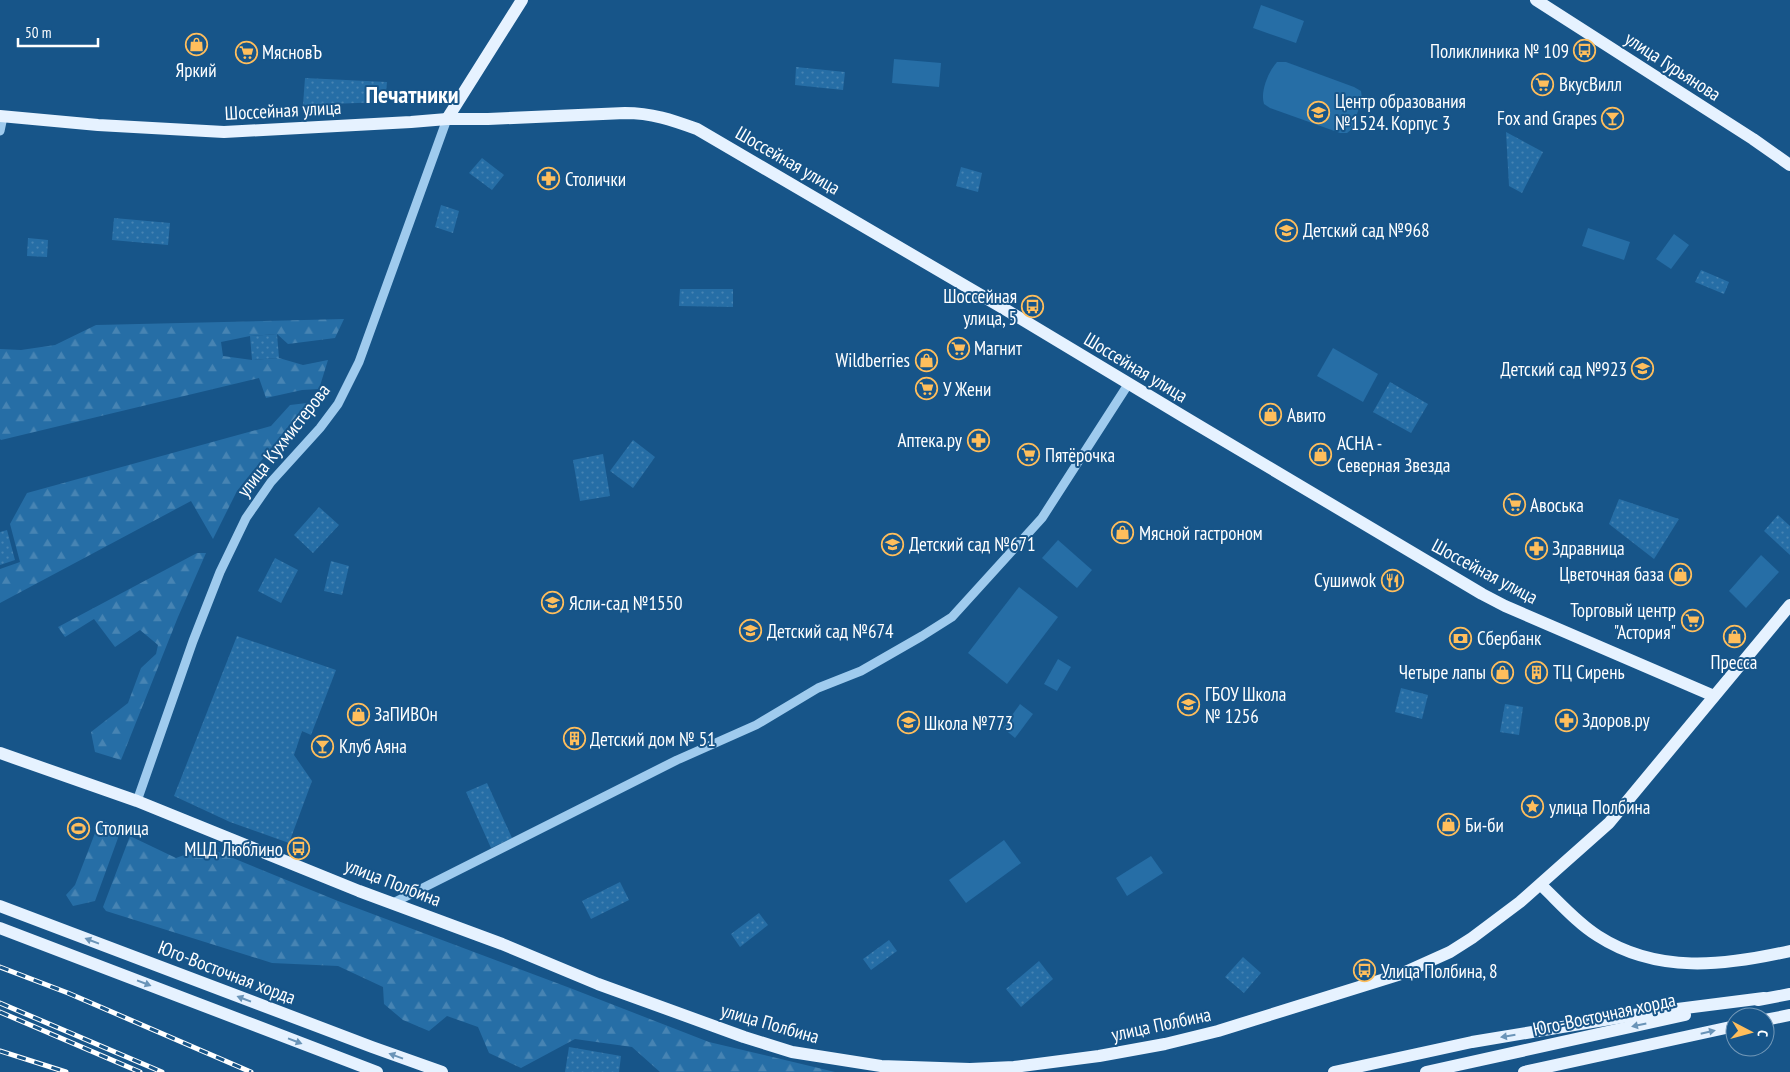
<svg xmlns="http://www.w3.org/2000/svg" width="1790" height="1072" viewBox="0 0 1790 1072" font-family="'PT Sans Narrow',sans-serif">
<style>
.green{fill:url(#green-dots)}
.forest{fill:url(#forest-firs)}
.pitch{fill:#266ea6}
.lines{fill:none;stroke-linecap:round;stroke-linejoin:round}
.minor{stroke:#9fcbee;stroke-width:9}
.major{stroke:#e6f2ff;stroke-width:12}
.rail-casing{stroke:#fff;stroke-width:5}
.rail{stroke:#175589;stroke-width:3;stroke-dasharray:9;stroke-linecap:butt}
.oneway{fill:#6a94b8}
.labels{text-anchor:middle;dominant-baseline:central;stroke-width:4;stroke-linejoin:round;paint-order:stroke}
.poi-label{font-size:19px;fill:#fff;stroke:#175589;text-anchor:start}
.street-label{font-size:19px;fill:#fff;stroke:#175589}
.district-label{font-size:24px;font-weight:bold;fill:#fff;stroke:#175589}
</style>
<defs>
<pattern id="green-dots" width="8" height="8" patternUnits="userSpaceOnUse" patternTransform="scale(1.25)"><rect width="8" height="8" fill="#266ea6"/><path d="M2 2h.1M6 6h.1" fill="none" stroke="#4784b3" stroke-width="1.8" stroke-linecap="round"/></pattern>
<pattern id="forest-firs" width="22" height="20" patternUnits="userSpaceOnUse" patternTransform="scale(1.25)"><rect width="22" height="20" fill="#266ea6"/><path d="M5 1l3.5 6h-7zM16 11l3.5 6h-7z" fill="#4784b3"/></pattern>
</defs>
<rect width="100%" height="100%" fill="#175589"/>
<g class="green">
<path d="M796 67 845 72 843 90 795 85Z"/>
<path d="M305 78 387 82 385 102 303 105Z"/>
<path d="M1506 132 1543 152 1522 193 1509 186Z"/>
<path d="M482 158 504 175 492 190 469 173Z"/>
<path d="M961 167 982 173 978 192 956 186Z"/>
<path d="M441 205 459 211 453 233 435 227Z"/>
<path d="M114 218 170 223 168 245 112 240Z"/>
<path d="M28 238 48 240 47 257 27 256Z"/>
<path d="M1701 270 1729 282 1724 294 1695 282Z"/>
<path d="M680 289H733V307L679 306Z"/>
<path d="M277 334 279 358 252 360 250 336Z"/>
<path d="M1390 382 1428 404 1411 433 1373 412Z"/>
<path d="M633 440 655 457 633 488 610 471Z"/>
<path d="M603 454 610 496 580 501 573 460Z"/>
<path d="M1619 499 1679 519 1654 559 1609 524Z"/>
<path d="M319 507 339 525 313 553 294 535Z"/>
<path d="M1778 515 1790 526V555L1764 531Z"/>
<path d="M7 530 15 560 0 565V532Z"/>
<path d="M275 558 298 570 281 603 258 591Z"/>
<path d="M331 561 349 566 342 595 324 591Z"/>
<path d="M237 636 336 670 311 735 302 731 294 755 312 781 289 843 230 822 174 796Z"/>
<path d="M1401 688 1428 695 1422 719 1395 712Z"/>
<path d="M1505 704 1523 707 1519 735 1500 732Z"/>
<path d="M487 783 512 838 491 848 466 792Z"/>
<path d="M620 882 629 900 591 919 582 901Z"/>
<path d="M759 913 768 925 740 947 731 934Z"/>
<path d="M889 940 897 951 871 970 863 959Z"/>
<path d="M1243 957 1261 973 1244 993 1225 977Z"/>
<path d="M1039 961 1053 979 1021 1007 1006 989Z"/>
<path d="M569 1047 621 1056 619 1072H565Z"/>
</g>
<g class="forest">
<path d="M344 319 335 338 288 344 277 334 250 336 221 342 223 356 252 360 279 358 303 365 328 360 319 389 302 390 266 398 259 378 1 440 0 439V349L21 350 55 345 96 325Z"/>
<path d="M307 403 237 491 213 539 191 501 0 603V569L20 562 10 524 27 493 271 426 290 405Z"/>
<path d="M197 553H206L178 617 121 760 95 752 91 732 128 703 141 668 156 654 158 645 140 630 115 647 94 619 65 637 58 627Z"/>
<path d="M100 820 113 825 118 838 95 901 73 906 66 895 75 885Z"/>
<path d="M130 836 176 858 206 847 338 901 570 988 709 1042 835 1072H660L632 1047 575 1039 521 1068 489 1053 478 1027 447 1016 429 1031 403 1020 384 1004 383 987 338 966 272 963 106 911 103 907Z"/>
</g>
<g class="pitch">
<path d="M1261 5 1304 21 1296 43 1253 28Z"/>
<path d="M894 59 941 63 939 87 892 83Z"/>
<path d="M1277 62H1286L1354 87 1361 91 1362 99 1352 129 1347 133H1340L1270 108 1264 104C1260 92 1268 72 1277 62Z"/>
<path d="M1588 228 1630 242 1624 260 1582 246Z"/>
<path d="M1674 234 1689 245 1671 269 1656 259Z"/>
<path d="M1333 348 1378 374 1363 402 1317 376Z"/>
<path d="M1058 540 1092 570 1077 588 1042 558Z"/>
<path d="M1761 555 1779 572 1746 608 1729 591Z"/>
<path d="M1019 587 1058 617 1007 684 968 653Z"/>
<path d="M1058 659 1071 667 1057 691 1044 684Z"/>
<path d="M1020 704 1033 714 1015 738 1003 728Z"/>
<path d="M1004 840 1021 863 966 903 949 880Z"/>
<path d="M1151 856 1163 873 1127 896 1116 878Z"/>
</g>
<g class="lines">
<g class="minor">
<path d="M0 131 3 117"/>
<path d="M137 801 193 641 220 572 246 518 271 482 320 428 338 404 359 362 447 119"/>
<path d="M393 903 677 760 756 725 818 688 861 671 922 636 952 617 1042 518 1129 383"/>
</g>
<g class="major">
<path d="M1536 0 1753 139 1790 165"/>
<path d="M0 116 98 125 224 132 411 122 447 119H488L625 113C652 113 672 120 697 129L1003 308 1186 418 1482 594 1505 606 1714 696"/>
<path d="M447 119 522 0"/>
<path d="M0 753 137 801 359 891 502 944 598 984 744 1037 792 1052 881 1066 970 1069 1014 1067 1099 1056 1165 1044 1218 1031 1401 974 1450 952 1472 938 1520 902 1609 823 1790 605"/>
<path d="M1541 885C1559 902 1577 923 1598 936 1657 974 1724 966 1790 951"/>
<path d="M0 906 372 1047 442 1072"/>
<path d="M0 928 377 1072"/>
<path d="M1758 1000 1790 994"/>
<path d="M1765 1020 1790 1015"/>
<path d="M1334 1072 1472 1042 1646 1013 1764 998"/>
<path d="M1426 1072 1685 1015"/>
<path d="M1524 1072 1735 1026"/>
</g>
<defs>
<g id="rail">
<path d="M0 967 68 993 251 1072"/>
<path d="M0 1003 162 1072"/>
<path d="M0 1012 140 1072"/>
<path d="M0 1051 66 1072"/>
</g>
</defs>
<use href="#rail" class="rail-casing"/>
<use href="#rail" class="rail"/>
</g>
<defs><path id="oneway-solid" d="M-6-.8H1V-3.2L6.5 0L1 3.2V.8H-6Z" transform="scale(1.25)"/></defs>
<g class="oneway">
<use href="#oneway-solid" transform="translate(92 941) rotate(-159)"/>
<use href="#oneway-solid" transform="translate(144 983) rotate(21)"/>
<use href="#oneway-solid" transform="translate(244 999) rotate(-159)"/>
<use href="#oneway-solid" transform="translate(1639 1025) rotate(168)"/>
<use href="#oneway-solid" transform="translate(1708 1032) rotate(-13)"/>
<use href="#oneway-solid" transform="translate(1508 1036) rotate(171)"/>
<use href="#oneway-solid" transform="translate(295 1041) rotate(21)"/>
<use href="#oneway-solid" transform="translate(396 1056) rotate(-160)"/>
</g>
<defs>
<symbol id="shop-ring" viewBox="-11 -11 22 22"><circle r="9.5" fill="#175589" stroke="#ffbe5c" stroke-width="1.5"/><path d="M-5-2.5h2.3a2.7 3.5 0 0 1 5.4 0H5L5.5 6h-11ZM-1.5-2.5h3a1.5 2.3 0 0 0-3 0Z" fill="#ffbe5c"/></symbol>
<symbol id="bus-ring" viewBox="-11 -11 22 22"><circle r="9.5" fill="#175589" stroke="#ffbe5c" stroke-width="1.5"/><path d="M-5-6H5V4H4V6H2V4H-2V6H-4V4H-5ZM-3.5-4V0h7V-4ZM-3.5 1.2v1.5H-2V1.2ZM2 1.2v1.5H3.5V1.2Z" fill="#ffbe5c"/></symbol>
<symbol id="supermarket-ring" viewBox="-11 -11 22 22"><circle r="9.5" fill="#175589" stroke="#ffbe5c" stroke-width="1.5"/><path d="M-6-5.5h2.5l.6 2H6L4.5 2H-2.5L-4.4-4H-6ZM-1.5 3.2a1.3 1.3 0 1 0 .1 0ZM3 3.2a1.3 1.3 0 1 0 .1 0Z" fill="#ffbe5c"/></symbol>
<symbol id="school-ring" viewBox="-11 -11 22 22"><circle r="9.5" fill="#175589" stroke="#ffbe5c" stroke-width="1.5"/><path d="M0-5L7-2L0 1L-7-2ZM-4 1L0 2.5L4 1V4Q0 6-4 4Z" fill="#ffbe5c"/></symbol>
<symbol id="bar-ring" viewBox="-11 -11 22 22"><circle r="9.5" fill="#175589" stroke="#ffbe5c" stroke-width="1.5"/><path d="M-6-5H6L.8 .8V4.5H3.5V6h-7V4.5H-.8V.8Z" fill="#ffbe5c"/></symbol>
<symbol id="pharmacy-ring" viewBox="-11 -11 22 22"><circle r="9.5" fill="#175589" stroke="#ffbe5c" stroke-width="1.5"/><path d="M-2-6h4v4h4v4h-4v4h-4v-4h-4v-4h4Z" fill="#ffbe5c"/></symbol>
<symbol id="restaurant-ring" viewBox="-11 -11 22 22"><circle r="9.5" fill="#175589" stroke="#ffbe5c" stroke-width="1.5"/><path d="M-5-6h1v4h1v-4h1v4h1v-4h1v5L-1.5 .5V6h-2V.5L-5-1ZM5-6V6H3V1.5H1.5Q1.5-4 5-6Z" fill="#ffbe5c"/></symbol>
<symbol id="bank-ring" viewBox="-11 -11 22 22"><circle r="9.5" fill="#175589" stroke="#ffbe5c" stroke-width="1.5"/><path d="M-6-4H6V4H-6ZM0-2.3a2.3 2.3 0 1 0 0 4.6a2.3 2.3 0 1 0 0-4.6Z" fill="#ffbe5c"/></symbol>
<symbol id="building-ring" viewBox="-11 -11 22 22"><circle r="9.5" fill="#175589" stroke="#ffbe5c" stroke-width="1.5"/><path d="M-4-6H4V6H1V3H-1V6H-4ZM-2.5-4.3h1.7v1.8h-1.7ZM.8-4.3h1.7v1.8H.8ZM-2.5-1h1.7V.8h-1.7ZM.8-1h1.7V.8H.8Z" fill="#ffbe5c"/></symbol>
<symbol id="sight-ring" viewBox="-11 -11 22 22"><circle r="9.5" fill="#175589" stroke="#ffbe5c" stroke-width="1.5"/><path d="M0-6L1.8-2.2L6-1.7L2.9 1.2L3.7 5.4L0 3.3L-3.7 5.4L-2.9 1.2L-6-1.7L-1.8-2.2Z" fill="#ffbe5c"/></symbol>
<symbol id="stadium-ring" viewBox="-11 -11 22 22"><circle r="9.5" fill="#175589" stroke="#ffbe5c" stroke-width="1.5"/><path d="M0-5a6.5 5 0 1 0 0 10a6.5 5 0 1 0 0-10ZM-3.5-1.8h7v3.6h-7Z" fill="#ffbe5c"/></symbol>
</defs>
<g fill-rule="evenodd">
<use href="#shop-ring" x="184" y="32" width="25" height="25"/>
<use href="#bus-ring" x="1572" y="38" width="25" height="25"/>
<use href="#supermarket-ring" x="234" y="40" width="25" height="25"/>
<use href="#supermarket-ring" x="1530" y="72" width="25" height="25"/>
<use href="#school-ring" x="1306" y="100" width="25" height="25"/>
<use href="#bar-ring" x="1600" y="106" width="25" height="25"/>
<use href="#pharmacy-ring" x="536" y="166" width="25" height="25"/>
<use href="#school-ring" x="1274" y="218" width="25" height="25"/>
<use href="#bus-ring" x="1020" y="294" width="25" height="25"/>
<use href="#supermarket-ring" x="946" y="336" width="25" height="25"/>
<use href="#shop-ring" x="914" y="348" width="25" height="25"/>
<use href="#school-ring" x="1630" y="356" width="25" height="25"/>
<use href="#supermarket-ring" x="914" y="376" width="25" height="25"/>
<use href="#shop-ring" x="1258" y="402" width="25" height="25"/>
<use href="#pharmacy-ring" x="966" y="428" width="25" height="25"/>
<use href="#shop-ring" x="1308" y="442" width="25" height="25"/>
<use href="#supermarket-ring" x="1016" y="442" width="25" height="25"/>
<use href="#supermarket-ring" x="1502" y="492" width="25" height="25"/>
<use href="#shop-ring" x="1110" y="520" width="25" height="25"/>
<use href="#school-ring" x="880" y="532" width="25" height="25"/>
<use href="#pharmacy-ring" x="1524" y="536" width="25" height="25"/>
<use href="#shop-ring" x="1668" y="562" width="25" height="25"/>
<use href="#restaurant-ring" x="1380" y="568" width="25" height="25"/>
<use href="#school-ring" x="540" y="590" width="25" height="25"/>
<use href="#supermarket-ring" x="1680" y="608" width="25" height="25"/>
<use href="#school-ring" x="738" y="618" width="25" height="25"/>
<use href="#shop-ring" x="1722" y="624" width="25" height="25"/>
<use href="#bank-ring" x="1448" y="626" width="25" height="25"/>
<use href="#shop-ring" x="1490" y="660" width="25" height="25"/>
<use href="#building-ring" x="1524" y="660" width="25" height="25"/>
<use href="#school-ring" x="1176" y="692" width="25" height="25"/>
<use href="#shop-ring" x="346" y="702" width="25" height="25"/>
<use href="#pharmacy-ring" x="1554" y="708" width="25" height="25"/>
<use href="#school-ring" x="896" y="710" width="25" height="25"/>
<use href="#building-ring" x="562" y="726" width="25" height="25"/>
<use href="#bar-ring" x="310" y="734" width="25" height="25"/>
<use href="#sight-ring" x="1520" y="794" width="25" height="25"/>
<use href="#shop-ring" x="1436" y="812" width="25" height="25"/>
<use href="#stadium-ring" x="66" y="816" width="25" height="25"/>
<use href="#bus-ring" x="286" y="836" width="25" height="25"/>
<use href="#bus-ring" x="1352" y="958" width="25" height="25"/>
</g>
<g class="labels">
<g class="poi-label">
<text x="1569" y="51" text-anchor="end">Поликлиника № 109</text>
<text x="262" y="52">МясновЪ</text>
<text x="196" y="70" text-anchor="middle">Яркий</text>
<text x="1559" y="84">ВкусВилл</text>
<text x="1335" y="101">Центр образования<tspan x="1335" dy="22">№1524. Корпус 3</tspan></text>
<text x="1597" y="118" text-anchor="end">Fox and Grapes</text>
<text x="565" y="179">Столички</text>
<text x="1303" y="230">Детский сад №968</text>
<text x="1017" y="296" text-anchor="end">Шоссейная<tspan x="1017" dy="22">улица, 5</tspan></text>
<text x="974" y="348">Магнит</text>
<text x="910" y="360" text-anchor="end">Wildberries</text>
<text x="1627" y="369" text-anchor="end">Детский сад №923</text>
<text x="943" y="389">У Жени</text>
<text x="1287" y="415">Авито</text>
<text x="962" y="440" text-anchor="end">Аптека.ру</text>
<text x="1337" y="443">АСНА -<tspan x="1337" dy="22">Северная Звезда</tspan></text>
<text x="1045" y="455">Пятёрочка</text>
<text x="1530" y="505">Авоська</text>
<text x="1139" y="533">Мясной гастроном</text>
<text x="909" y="544">Детский сад №671</text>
<text x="1552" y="548">Здравница</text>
<text x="1664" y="574" text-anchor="end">Цветочная база</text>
<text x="1376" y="580" text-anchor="end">Сушиwok</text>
<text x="569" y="603">Ясли-сад №1550</text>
<text x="1676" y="610" text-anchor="end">Торговый центр<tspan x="1676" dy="22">"Астория"</tspan></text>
<text x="767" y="631">Детский сад №674</text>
<text x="1477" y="638">Сбербанк</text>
<text x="1734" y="662" text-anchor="middle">Пресса</text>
<text x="1486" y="672" text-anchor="end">Четыре лапы</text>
<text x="1553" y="672">ТЦ Сирень</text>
<text x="1205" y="694">ГБОУ Школа<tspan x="1205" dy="22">№ 1256</tspan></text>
<text x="374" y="714">ЗаПИВОн</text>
<text x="1582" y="720">Здоров.ру</text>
<text x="924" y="723">Школа №773</text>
<text x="590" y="739">Детский дом № 51</text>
<text x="339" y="746">Клуб Аяна</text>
<text x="1549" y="807">улица Полбина</text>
<text x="1465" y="825">Би-би</text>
<text x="95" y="828">Столица</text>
<text x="283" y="849" text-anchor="end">МЦД Люблино</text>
<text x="1381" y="971">Улица Полбина, 8</text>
</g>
<g class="street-label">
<text transform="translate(1673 66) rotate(33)">улица Гурьянова</text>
<text transform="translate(283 110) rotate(-3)">Шоссейная улица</text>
<text transform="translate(788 160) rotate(30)">Шоссейная улица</text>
<text transform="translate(1136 367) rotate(31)">Шоссейная улица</text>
<text transform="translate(283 440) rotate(-52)">улица Кухмистерова</text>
<text transform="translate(1485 571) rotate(28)">Шоссейная улица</text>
<text transform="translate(393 882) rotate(21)">улица Полбина</text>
<text transform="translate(227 972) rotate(21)">Юго-Восточная хорда</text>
<text transform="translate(1604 1014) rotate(-12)">Юго-Восточная хорда</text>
<text transform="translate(770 1023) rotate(16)">улица Полбина</text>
<text transform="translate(1161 1024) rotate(-12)">улица Полбина</text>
</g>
<g class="district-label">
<text x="412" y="94">Печатники</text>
</g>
</g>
<g transform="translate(1750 1032) rotate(96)"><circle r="24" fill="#175589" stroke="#7499b8"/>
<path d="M0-4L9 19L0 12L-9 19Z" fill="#ffbe5c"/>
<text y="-8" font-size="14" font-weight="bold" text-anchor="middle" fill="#ffffff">С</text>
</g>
<path d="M18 38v8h80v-8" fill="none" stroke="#ffffff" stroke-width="2.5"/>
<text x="25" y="38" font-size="15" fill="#ffffff" stroke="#175589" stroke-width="4" paint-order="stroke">50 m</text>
</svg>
